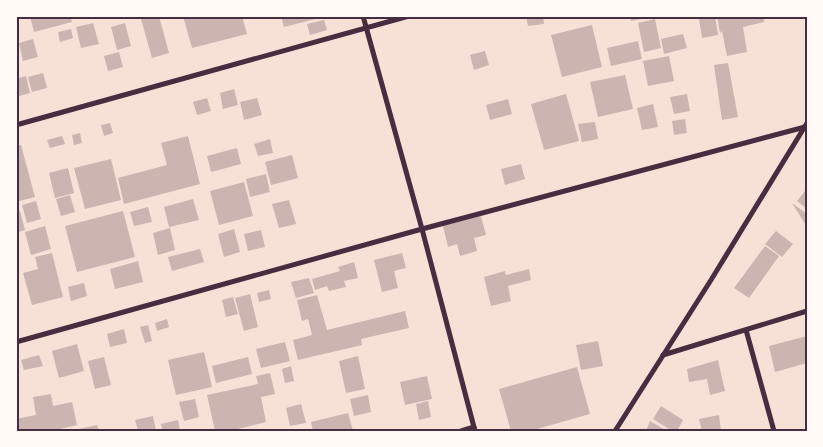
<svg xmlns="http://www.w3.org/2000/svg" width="823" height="447" viewBox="0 0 823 447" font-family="'Public Sans',sans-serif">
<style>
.building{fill:#ccb4b1}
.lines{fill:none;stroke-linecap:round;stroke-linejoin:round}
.minor{stroke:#4a2c40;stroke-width:5}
.neatline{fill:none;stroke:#4a2c40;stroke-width:2}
</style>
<rect width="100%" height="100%" fill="#f7e1d7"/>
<g class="building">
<path d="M30 16H70L72 22 34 32Z"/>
<path d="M152 16H159L169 53 152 58 141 19Z"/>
<path d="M183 16H242L247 34 192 48Z"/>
<path d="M281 16H323V17L284 27Z"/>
<path d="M526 16H543L544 24 528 26Z"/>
<path d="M630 16H652V17L631 21Z"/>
<path d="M715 16 718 35 702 38 699 19Z"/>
<path d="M717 16H763L764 22 743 27 747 52 727 56 722 31 720 33Z"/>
<path d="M655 19 661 48 644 52 638 23Z"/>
<path d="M324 20 327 30 310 35 307 24Z"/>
<path d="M93 23 99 44 81 48 76 27Z"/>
<path d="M125 23 131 46 117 50 111 27Z"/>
<path d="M592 25 602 67 562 77 551 35Z"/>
<path d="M71 29 73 38 60 42 58 32Z"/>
<path d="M683 34 687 48 664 54 661 39Z"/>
<path d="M33 39 38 57 23 61 19 43Z"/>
<path d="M638 41 642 59 611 66 607 48Z"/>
<path d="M485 51 489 65 474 70 470 55Z"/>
<path d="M119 52 123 67 108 71 104 56Z"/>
<path d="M669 56 674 81 648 86 643 61Z"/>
<path d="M728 63 738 117 722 120 714 65Z"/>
<path d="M43 73 47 88 32 92 28 77Z"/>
<path d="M625 75 633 109 598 117 590 82Z"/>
<path d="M26 76 30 93 16 97V79Z"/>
<path d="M234 89 238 105 223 109 220 93Z"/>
<path d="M566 94 579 141 544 150 531 104Z"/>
<path d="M687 94 690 111 674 114 670 97Z"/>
<path d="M207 98 211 111 197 115 193 102Z"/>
<path d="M257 98 262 115 244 120 240 102Z"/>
<path d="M508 99 512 114 490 120 486 105Z"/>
<path d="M653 104 658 127 642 130 637 108Z"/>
<path d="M685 119 687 133 674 135 672 121Z"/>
<path d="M595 122 598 139 582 142 578 124Z"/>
<path d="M110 123 113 133 104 136 101 125Z"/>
<path d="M80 133 82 143 74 145 72 135Z"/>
<path d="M62 136 65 144 50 148 47 140Z"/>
<path d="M188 136 200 184 124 204 118 178 167 165 161 143Z"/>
<path d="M270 139 273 153 258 156 254 144Z"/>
<path d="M21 145 35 197 16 202V146Z"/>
<path d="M237 148 241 164 211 172 207 156Z"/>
<path d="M292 155 298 178 271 185 265 162Z"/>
<path d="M111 159 121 200 85 209 74 168Z"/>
<path d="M521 164 525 179 505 185 501 169Z"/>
<path d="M68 168 74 193 55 198 49 173Z"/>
<path d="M266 174 270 192 250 197 246 179Z"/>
<path d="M244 182 253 216 219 225 210 191Z"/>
<path d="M805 191 807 192V209L797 201Z"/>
<path d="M70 195 75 212 61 216 56 199Z"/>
<path d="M193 199 199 220 169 227 164 207Z"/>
<path d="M289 200 296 224 279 228 272 204Z"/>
<path d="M36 201 41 219 27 223 22 205Z"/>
<path d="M792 203 807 214V227Z"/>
<path d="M148 207 152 222 134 226 130 212Z"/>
<path d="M20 211 25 230 16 233V213Z"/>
<path d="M123 211 135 257 77 272 65 226Z"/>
<path d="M481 216 486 235 474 238 477 251 460 256 457 244 448 247 443 226Z"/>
<path d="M45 226 51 249 31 255 25 232Z"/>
<path d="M170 228 175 250 158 255 153 233Z"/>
<path d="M234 229 240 252 224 257 218 234Z"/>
<path d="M261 230 265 247 248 251 244 234Z"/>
<path d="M776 231 793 244 782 257 765 244Z"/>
<path d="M765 246 779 256 749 298 734 288Z"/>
<path d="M200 249 204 262 172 271 168 257Z"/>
<path d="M52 253 63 297 32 305 23 273 38 269 35 257Z"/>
<path d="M402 253 406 268 394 271 398 288 382 292 374 260Z"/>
<path d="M138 261 143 282 115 289 110 269Z"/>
<path d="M354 262 358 278 344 281 346 287 329 291 327 286 315 290 312 279 340 271 338 267Z"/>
<path d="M529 269 531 280 508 286 511 301 491 306 484 277 505 271 506 275Z"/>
<path d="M309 278 314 293 296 298 291 282Z"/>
<path d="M84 283 87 296 71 301 68 287Z"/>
<path d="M269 290 271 299 259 302 257 293Z"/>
<path d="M250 294 258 327 244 331 235 298Z"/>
<path d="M317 295 327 330 405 311 409 328 361 339 362 345 298 360 293 340 312 335 308 319 302 321 297 300Z"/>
<path d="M233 297 238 314 226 317 222 300Z"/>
<path d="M167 319 169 327 157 331 155 323Z"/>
<path d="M148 325 152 341 145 343 140 327Z"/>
<path d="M124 329 127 343 110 347 107 334Z"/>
<path d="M807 336V363L775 372 769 346Z"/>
<path d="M598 341 603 366 581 370 576 345Z"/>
<path d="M285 342 290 361 261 368 256 349Z"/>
<path d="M77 344 84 371 59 378 52 351Z"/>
<path d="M204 352 212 387 176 395 168 360Z"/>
<path d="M39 355 43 366 24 370 21 360Z"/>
<path d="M358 356 365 389 346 393 339 361Z"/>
<path d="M104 357 111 385 95 389 88 361Z"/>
<path d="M248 357 252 374 216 383 212 366Z"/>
<path d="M718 360 725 391 710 395 707 379 689 382 687 369Z"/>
<path d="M291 366 294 381 285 383 282 369Z"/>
<path d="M577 367 590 414 530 431H511L499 389Z"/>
<path d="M270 373 275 394 261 397 266 422 230 431H215L207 395 258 384 256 376Z"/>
<path d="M427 376 432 399 405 405 400 382Z"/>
<path d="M51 394 53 406 72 402 77 425 51 431H16V419L36 415 33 397Z"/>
<path d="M368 395 371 412 354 416 350 399Z"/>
<path d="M195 399 199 417 184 421 179 402Z"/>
<path d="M428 401 431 417 419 420 416 404Z"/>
<path d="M301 404 306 423 290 426 286 408Z"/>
<path d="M661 406 683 420 677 431H672L653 419Z"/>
<path d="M348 413 353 431H313L311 422Z"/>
<path d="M719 415 721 431H702L699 419Z"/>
<path d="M153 416 156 431H138L135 420Z"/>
<path d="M178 420 180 431H163L161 424Z"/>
<path d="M650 421 667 431H646Z"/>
<path d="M97 425 99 431H74V430Z"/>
</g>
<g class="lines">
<g class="minor">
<path d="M363 16 422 229 475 431"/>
<path d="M16 125 409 16"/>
<path d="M746 330 774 431"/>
<path d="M16 342 422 229 805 127"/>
<path d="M663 355 807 311"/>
<path d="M461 431 474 427"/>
<path d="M615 431 711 280 807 123"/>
</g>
</g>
<rect width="823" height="447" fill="none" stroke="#fffaf5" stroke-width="35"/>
<rect x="18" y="18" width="788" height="412" class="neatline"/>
</svg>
